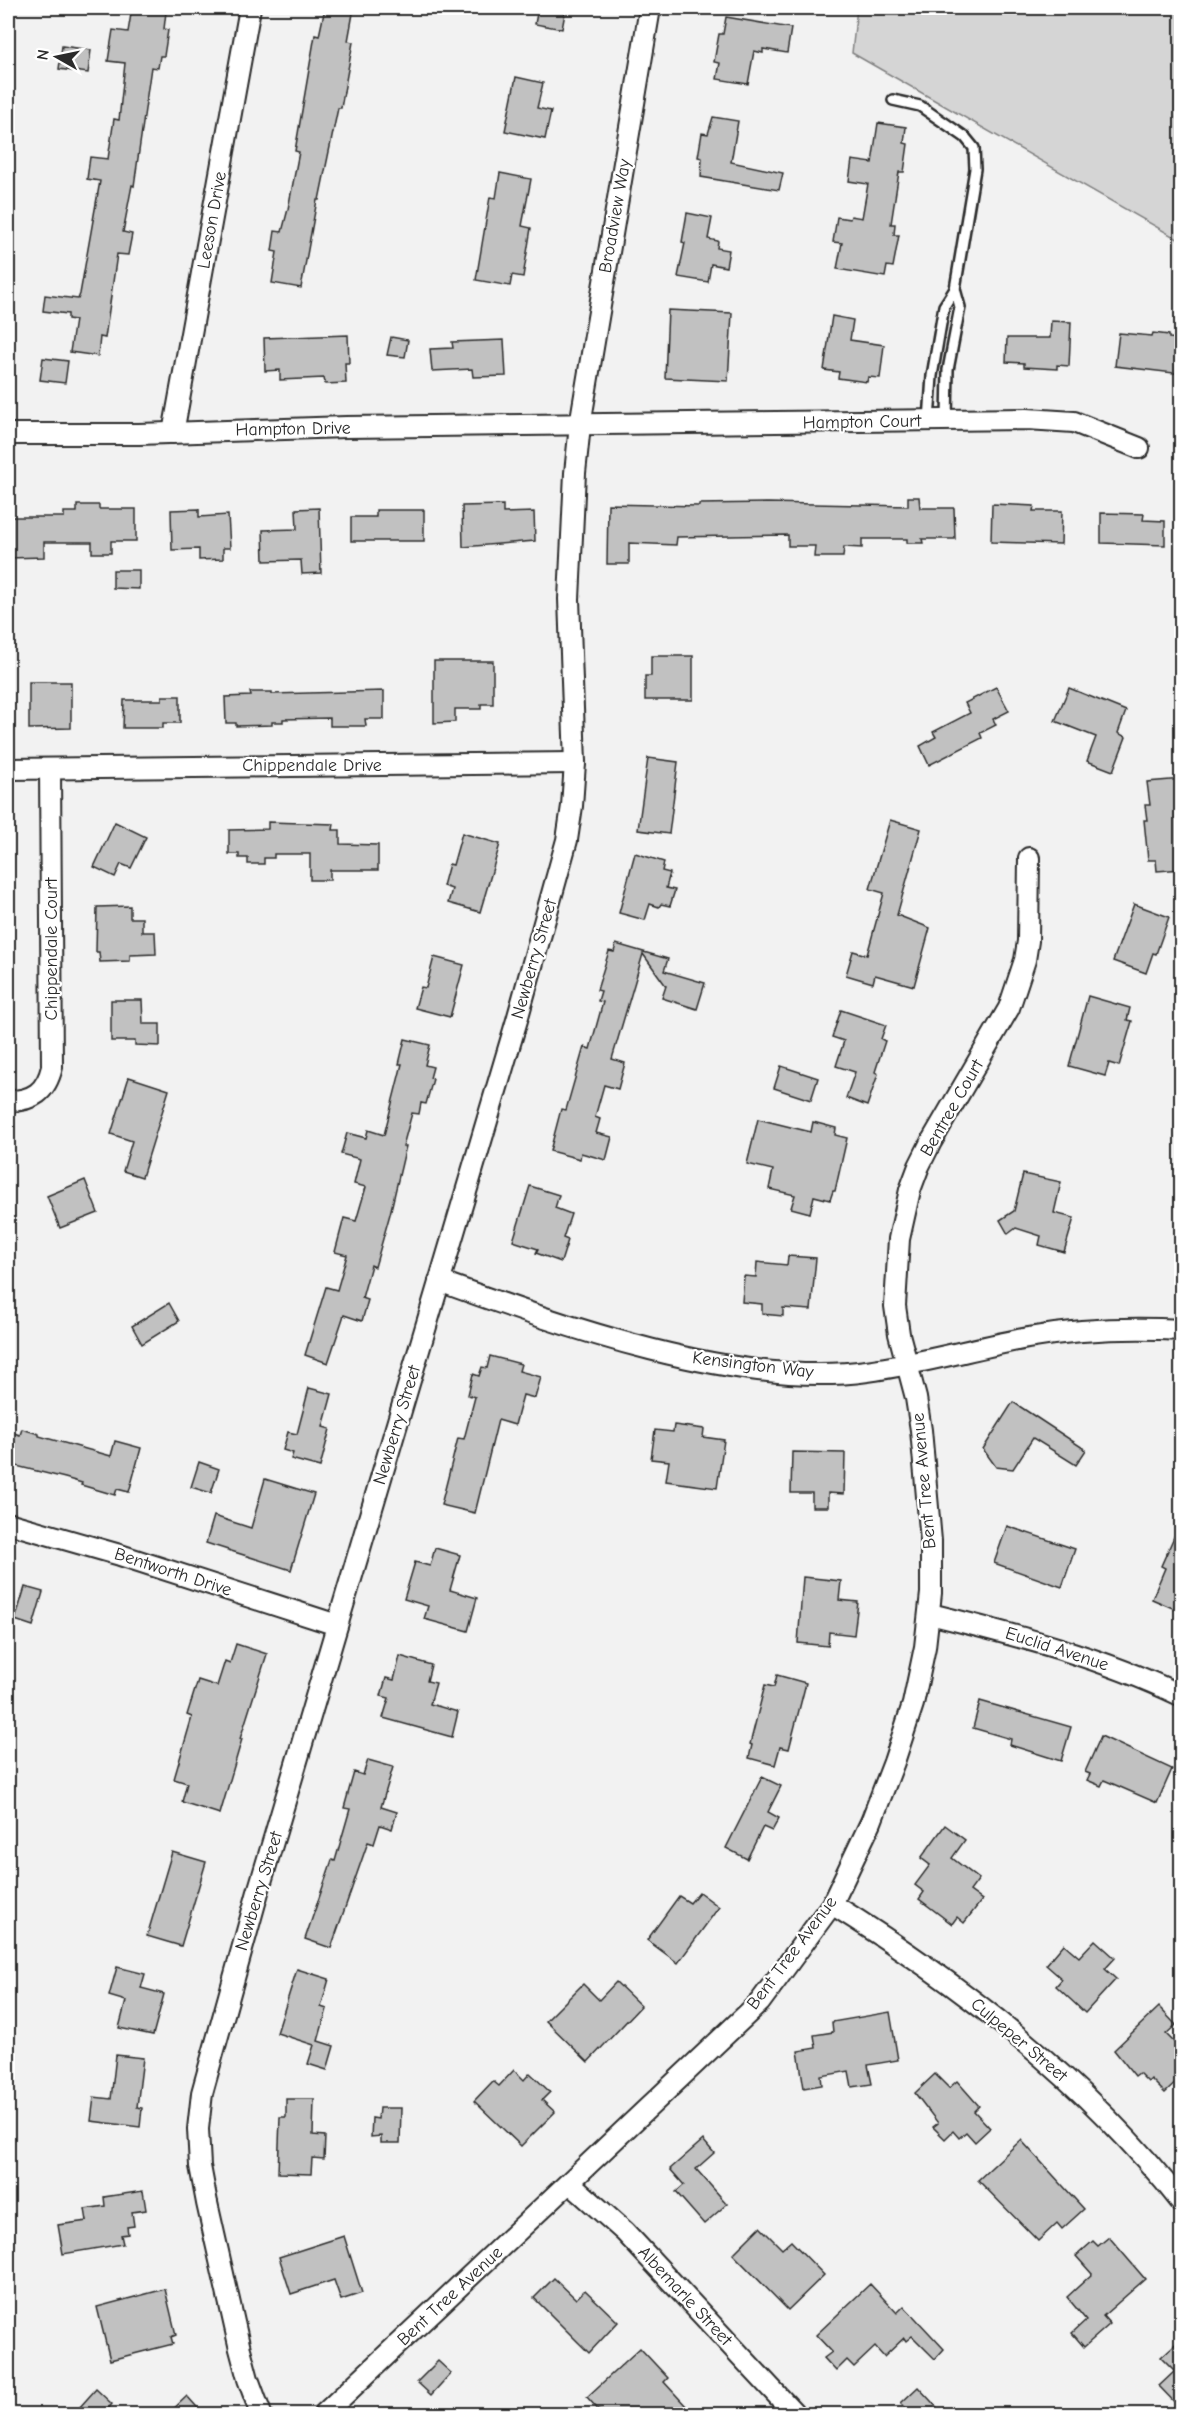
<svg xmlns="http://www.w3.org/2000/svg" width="1189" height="2422" viewBox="0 0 1189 2422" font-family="'Comic Neue',sans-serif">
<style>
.green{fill:#d5d5d5;stroke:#808080;stroke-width:1.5}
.building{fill:#c1c1c1;stroke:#2b2b2b;stroke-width:1.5}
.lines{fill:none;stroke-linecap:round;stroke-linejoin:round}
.lane-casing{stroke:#2b2b2b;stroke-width:14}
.street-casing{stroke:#2b2b2b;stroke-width:24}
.lane{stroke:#fff;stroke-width:9}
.street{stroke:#fff;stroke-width:20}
.labels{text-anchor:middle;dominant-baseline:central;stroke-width:4.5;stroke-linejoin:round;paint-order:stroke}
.street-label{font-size:18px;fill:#2b2b2b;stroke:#fff}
</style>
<rect width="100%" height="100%" fill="#f2f2f2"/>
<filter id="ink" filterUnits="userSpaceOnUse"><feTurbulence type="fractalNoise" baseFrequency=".0167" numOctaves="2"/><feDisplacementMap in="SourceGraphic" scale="12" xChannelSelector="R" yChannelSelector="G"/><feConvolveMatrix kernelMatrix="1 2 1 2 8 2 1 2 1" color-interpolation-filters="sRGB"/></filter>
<g filter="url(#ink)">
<path class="green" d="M857 8H1181V241L852 53Z"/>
<g class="building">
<path d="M132 8 166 12 164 29 168 30 164 56H160L158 68 151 67 134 186 132 185 123 232 132 234 128 255 117 254 105 338 100 337 98 356 70 352 75 320 68 319V314L43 311 45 295 78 299 80 294 100 181 87 179 90 157 108 159 114 119 119 120 125 63 108 61 113 30 128 32Z"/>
<path d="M325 8H354L348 41 353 42 341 108H338L319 200H317L301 288 272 283 277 252 272 251 275 231 282 232 288 209 299 152 295 151 315 35 319 36Z"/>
<path d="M538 8H566L562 29 535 24Z"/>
<path d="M726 17 791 28 787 53 763 49V53L754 51 748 84 717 79 720 63 714 62 719 34H723Z"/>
<path d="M62 46 91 50 88 73 59 69Z"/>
<path d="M516 77 543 83 537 108 551 111 545 139 505 131Z"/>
<path d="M713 117 738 121 731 162 783 173 779 190 701 177 702 158 698 157 702 133 708 134Z"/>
<path d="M878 123 906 127 904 143 908 144 904 172H899L891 224H895L894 235H899L893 267 887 266 885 277 837 269 842 243 833 242 837 217 850 219 851 216 862 218 868 184 849 181 852 160 872 163Z"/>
<path d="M500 173 531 179 522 226 531 228 523 277 512 275 510 286 476 280 490 197 496 198Z"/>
<path d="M687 213 712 218 708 239 718 241 717 248 729 250 726 267 711 264 708 282 678 277 685 243 682 242Z"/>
<path d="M668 310 732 313 728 381 665 378Z"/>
<path d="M832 316 853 320 850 340 884 345 880 378 868 377 867 382 838 378 839 372 824 370Z"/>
<path d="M1051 321 1071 322 1069 366 1057 365V369L1024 367V363L1006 362 1007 338H1050Z"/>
<path d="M1119 333 1152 336 1153 333 1169 335V338L1182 339V374L1115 366Z"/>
<path d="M348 335 349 363H345L346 383 325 384 324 378 280 380V370L265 371 264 338Z"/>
<path d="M391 337 408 340 405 357 387 355Z"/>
<path d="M504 340 506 376 473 377 472 369 432 371 430 349 453 348 452 342Z"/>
<path d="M43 358 68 361 65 383 40 380Z"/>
<path d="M908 497H919L920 508H954L955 539H922L923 543H907V539H862V548L844 547 843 557H814L815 546H788V535L677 537 676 545 629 543V564H607L608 504 699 506V504L767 503 908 506Z"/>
<path d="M992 504 1034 506 1033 511H1062L1061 544 991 542Z"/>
<path d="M77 505H99V509H136V541H111V553H92V542H44V557L8 558V517H64V512H77Z"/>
<path d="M503 505V513L534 512 535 541 463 547 462 506Z"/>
<path d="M319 508 321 573 302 574 301 560 264 561 263 530 297 529 296 509Z"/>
<path d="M199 509V517L228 515 230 548H223V559L199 560V549L172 550 171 510Z"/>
<path d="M376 510H424V541H351V517H376Z"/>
<path d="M1101 513 1144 514 1143 520 1165 521V545L1101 543Z"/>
<path d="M113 570H139V589L113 588Z"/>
<path d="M651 656H693V700H645V676H651Z"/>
<path d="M434 661H493V704H481V709H455V722L434 723Z"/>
<path d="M29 682H71V728L29 729Z"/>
<path d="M996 687 1009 711 993 719 996 725 980 733 982 738 929 765 920 746 936 737 933 732 970 713 965 703Z"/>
<path d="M1069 688 1126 711 1118 733 1126 737 1113 771 1087 761 1096 737 1055 721Z"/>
<path d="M384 691V719H365L366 726H330V718L283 719V722H272V725L236 726V723H226L225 697 251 696 250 692H272V694Z"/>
<path d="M162 696H180V723H163V728H123L124 700H162Z"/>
<path d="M648 758 678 762 669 834 638 830Z"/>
<path d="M1182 779V869L1157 871 1156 860H1148L1144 820H1147L1145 805H1150L1147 782Z"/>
<path d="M890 820 921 829 897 915 930 928 914 986 875 975 873 983 846 975 853 951 867 955 884 893 870 889Z"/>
<path d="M115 822 146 837 131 868 121 864 115 877 94 867Z"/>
<path d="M268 822 334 824 333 830H340V844L378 845V870H330V880H310V854H274V858H264V864H248V858H239V854H229V830L268 829Z"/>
<path d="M462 833 500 844 480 912 448 903 452 889 443 886 449 864 453 865Z"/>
<path d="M635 853 664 862 662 871 670 873 666 888 675 890 670 906 661 904 659 907 650 904 645 920 619 913Z"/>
<path d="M1134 904 1169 917 1156 954 1153 953 1146 973 1113 961Z"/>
<path d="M130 906V918H142V932H155L156 954 130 955V961L100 962 99 952H96L97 907Z"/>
<path d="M616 944 668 959 664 971 705 983 697 1009 662 998 666 986 643 954 612 1059 625 1063 618 1089 604 1085 595 1117 600 1119 596 1133 612 1137 606 1160 581 1153 580 1159 550 1151 561 1109 566 1110 584 1047 590 1049 603 1002 598 1001 601 991 597 990 609 951 614 952Z"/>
<path d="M434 957 464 965 450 1017 415 1008 421 987 426 988Z"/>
<path d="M1088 996 1130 1008 1127 1020 1132 1021 1119 1066 1109 1063 1105 1076 1069 1066Z"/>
<path d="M111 1000H142L143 1024H160V1046L135 1045V1041H111Z"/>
<path d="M841 1010 886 1025 881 1039 885 1041 875 1072 878 1074 867 1106 846 1098 855 1072 836 1066 844 1041 832 1037Z"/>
<path d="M405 1039 430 1045 425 1065 433 1067 430 1078 433 1079 426 1104 421 1103 419 1114 412 1113 403 1146H406L390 1214 375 1267 371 1265 362 1298 368 1300 362 1321 344 1315 328 1363 305 1355 326 1287 337 1290 347 1255 335 1252 344 1218 356 1221 366 1187 354 1184 360 1159 341 1154 347 1133 366 1138 368 1130 384 1135 402 1064H399Z"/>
<path d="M781 1066 818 1078 811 1100 774 1088Z"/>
<path d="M129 1077 169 1090 142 1177 123 1171 132 1141 111 1134Z"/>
<path d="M758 1119 811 1132 813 1122 836 1128 835 1135 847 1138 835 1191H833L830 1200 814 1196 810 1213 791 1208 795 1195 769 1189 773 1170 747 1164Z"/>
<path d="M1023 1174 1061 1182 1054 1213 1074 1218 1064 1252 1039 1245 1041 1236 1016 1228 1008 1234 1000 1220 1014 1211Z"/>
<path d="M85 1180 98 1213 60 1228 47 1196Z"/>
<path d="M530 1186 559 1195 555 1208 571 1214 563 1238 568 1240 561 1262 536 1253 538 1249 513 1241Z"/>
<path d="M788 1256 816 1258 811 1310 783 1308V1316L762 1314V1304L742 1302 744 1276 756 1277 757 1262 787 1265Z"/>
<path d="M169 1303 179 1321 142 1344 132 1326Z"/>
<path d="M490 1356 521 1364 519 1371 541 1377 535 1398 523 1395 515 1425 498 1420 475 1513 441 1505 458 1438 464 1439 475 1397 468 1395 473 1374 479 1376 482 1367 487 1368Z"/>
<path d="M309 1388 332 1394 323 1427 330 1429 320 1467 291 1459 293 1453 283 1450 288 1432 297 1434Z"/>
<path d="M1013 1402 1086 1450 1076 1465 1033 1438 1013 1469 996 1467 983 1449Z"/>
<path d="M674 1425 704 1429 703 1437 724 1440 717 1488 666 1481 669 1461 651 1459 655 1430 673 1432Z"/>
<path d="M22 1429 39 1434V1436L111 1456 115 1441 141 1448 129 1492 117 1489 115 1495 81 1485 82 1483 65 1478 8 1464V1431L20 1435Z"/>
<path d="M792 1452 845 1453 844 1494 828 1493V1507H812V1493H791Z"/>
<path d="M199 1462 219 1469 211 1493 191 1487Z"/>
<path d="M265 1479 314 1494 291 1570 206 1543 214 1516 251 1528Z"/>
<path d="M1182 1519V1612L1152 1599 1165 1568 1161 1566Z"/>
<path d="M1007 1526 1075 1549 1062 1587 994 1563Z"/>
<path d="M435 1548 460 1555 450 1590 477 1598 468 1631 424 1619 428 1606 404 1599 415 1562 430 1566Z"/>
<path d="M803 1577 841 1581 839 1600 858 1602 854 1635 829 1632 828 1646 798 1643Z"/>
<path d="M25 1587 43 1592 33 1626 15 1620Z"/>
<path d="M236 1644 267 1654 240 1739H242L220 1814 182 1802 187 1783 174 1779 192 1717 187 1715 198 1680 217 1686 225 1661 230 1663Z"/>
<path d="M400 1656 431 1665 427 1681 436 1683 430 1704 458 1712 452 1737 383 1718 389 1698 381 1696 386 1678 394 1680Z"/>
<path d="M777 1675 806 1683 789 1749 780 1747 775 1765 749 1758 752 1745 750 1744 765 1685 774 1687Z"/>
<path d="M980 1701 1071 1727 1061 1761 1010 1745 1011 1739 973 1728Z"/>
<path d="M1101 1736 1172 1769 1157 1803 1104 1780 1101 1786 1087 1780 1090 1774 1085 1772Z"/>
<path d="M368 1760 393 1767 381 1807 397 1812 392 1829 380 1825 374 1844 368 1842 331 1948 305 1939 332 1860 335 1861 350 1809 344 1808 354 1772 363 1775Z"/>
<path d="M762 1777 781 1786 768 1812 779 1818 772 1831 763 1827 747 1859 726 1848Z"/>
<path d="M945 1825 965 1840 952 1858 979 1879 970 1891 982 1900 964 1923 957 1917 952 1924 919 1899 924 1892 915 1885 930 1865 921 1858Z"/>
<path d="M172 1852 206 1862 181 1946 147 1936Z"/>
<path d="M699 1892 719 1907 678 1963 647 1940 679 1896 690 1903Z"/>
<path d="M1095 1940 1115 1958 1105 1969 1116 1979 1085 2013 1056 1986 1062 1979 1046 1965 1064 1944 1079 1957Z"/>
<path d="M117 1967 145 1974 141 1988 164 1994 153 2035 119 2028 126 2001 109 1996Z"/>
<path d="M297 1969 329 1979 321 2007 327 2009 318 2041 334 2046 327 2070 308 2064 314 2045 277 2033Z"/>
<path d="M616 1982 641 2006 588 2062 546 2021 583 1984 599 2000Z"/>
<path d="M1159 2007 1176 2025 1166 2034 1182 2050V2077L1165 2093 1151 2079 1148 2082 1139 2073 1135 2076 1114 2050Z"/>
<path d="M890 2012 898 2060 868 2065 872 2084 852 2087 849 2071 821 2076 822 2085 804 2088 798 2051 816 2048 814 2035 833 2032 832 2022Z"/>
<path d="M116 2055 143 2058 137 2107 142 2108 140 2127 91 2121 94 2097 111 2099Z"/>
<path d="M514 2070 524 2080 530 2073 550 2092 542 2100 555 2112 521 2146 474 2101 493 2081 499 2086Z"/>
<path d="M935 2074 949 2088 957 2081 979 2106 974 2111 990 2128 975 2142 966 2132 959 2138 953 2131 945 2139 933 2127 938 2123 915 2093Z"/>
<path d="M286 2099H314L313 2135 325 2136 324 2159 312 2158 311 2174 278 2173 280 2117H286Z"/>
<path d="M379 2108H401L400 2143H381V2136L371 2137 372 2118 378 2119Z"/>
<path d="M703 2140 714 2153 696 2169 727 2204 704 2224 676 2192 684 2185 670 2169Z"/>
<path d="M1021 2140 1084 2209 1062 2229 1057 2223 1038 2241 978 2180Z"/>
<path d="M143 2191 146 2210 132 2212 134 2226 127 2227 128 2234 121 2235 123 2244 63 2254 58 2225 87 2221 85 2209 105 2206 104 2197Z"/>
<path d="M760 2227 782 2249 791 2241 824 2275 788 2310 733 2254Z"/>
<path d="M344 2236 362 2293 341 2300 334 2280 291 2294 279 2257Z"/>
<path d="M1109 2237 1145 2279 1103 2316 1110 2324 1084 2347 1072 2333 1086 2320 1067 2297 1092 2274 1076 2256 1093 2241 1098 2246Z"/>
<path d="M554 2278 576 2299 585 2290 618 2322 589 2353 534 2298Z"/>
<path d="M870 2284 897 2313 904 2306 944 2349 935 2359 912 2336 906 2341 904 2338 884 2357 875 2347 854 2367 847 2360 836 2371 824 2358 832 2352 816 2335Z"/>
<path d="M165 2289 176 2335 171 2337 173 2344 110 2360 97 2307Z"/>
<path d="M1182 2338V2410L1159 2386 1175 2371 1161 2357Z"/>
<path d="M640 2348 668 2378 664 2382 686 2406 677 2415H603L587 2397Z"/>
<path d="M438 2361 451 2373 431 2395 417 2382Z"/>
<path d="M918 2387 944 2415H913L901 2403Z"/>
<path d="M96 2389 112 2404 103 2415H86L79 2408Z"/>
<path d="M187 2396 204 2415H167Z"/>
</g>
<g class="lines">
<defs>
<g id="lane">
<path d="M893 100 920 106 965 137 974 148 975 169 955 289"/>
<path d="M929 421 932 376 944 306 955 289 960 307 948 370 947 420"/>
</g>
<g id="street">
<path d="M173 433 250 8"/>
<path d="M8 434H139L346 427 1027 419 1074 422 1139 448"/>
<path d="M8 769 575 763"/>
<path d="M8 1101C33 1101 46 1092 52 1067L50 769"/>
<path d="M439 1281C561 1325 738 1389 867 1371 921 1364 974 1348 1028 1338 1079 1329 1129 1327 1182 1330"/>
<path d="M8 1523 120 1555 337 1625"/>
<path d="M930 1614C1016 1635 1101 1657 1182 1696"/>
<path d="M832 1904C962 1985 1086 2081 1182 2203"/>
<path d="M570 2183 625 2232 795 2414"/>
<path d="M261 2414 248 2379 240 2349 207 2203 200 2166 198 2129 202 2093 258 1892 517 1020 567 840 572 806 575 763 569 599 575 473 580 425 650 8"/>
<path d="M324 2414 760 2002 832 1904 871 1822 894 1762 913 1704 925 1647 931 1593V1541L921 1430 916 1398 899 1334 895 1306 899 1239 910 1190 919 1166 931 1142 1009 1008 1025 960 1028 941 1029 858"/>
</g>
</defs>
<use href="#lane" class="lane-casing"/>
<use href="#street" class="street-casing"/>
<use href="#lane" class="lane"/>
<use href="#street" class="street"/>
</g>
</g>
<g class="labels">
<g class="street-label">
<text transform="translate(615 216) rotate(-80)">Broadview Way</text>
<text transform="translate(212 220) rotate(-80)">Leeson Drive</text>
<text transform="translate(862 422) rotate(-1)">Hampton Court</text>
<text transform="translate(293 429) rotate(-1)">Hampton Drive</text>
<text x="312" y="765">Chippendale Drive</text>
<text transform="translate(51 949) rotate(-90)">Chippendale Court</text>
<text transform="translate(534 959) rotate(-74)">Newberry Street</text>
<text transform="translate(952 1108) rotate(-60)">Bentree Court</text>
<text transform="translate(753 1365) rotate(7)">Kensington Way</text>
<text transform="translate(397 1425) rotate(-73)">Newberry Street</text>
<text transform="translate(924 1481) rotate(-95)">Bent Tree Avenue</text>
<text transform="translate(173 1572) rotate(18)">Bentworth Drive</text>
<text transform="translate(1057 1649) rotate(18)">Euclid Avenue</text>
<text transform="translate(259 1891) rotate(-73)">Newberry Street</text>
<text transform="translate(792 1953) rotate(-53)">Bent Tree Avenue</text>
<text transform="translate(1019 2040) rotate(40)">Culpeper Street</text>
<text transform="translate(450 2296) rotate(-43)">Bent Tree Avenue</text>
<text transform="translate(685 2296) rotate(47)">Albemarle Street</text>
</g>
</g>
<rect width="1189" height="2422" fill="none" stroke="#fff" stroke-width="30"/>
<rect x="15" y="15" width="1159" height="2392" fill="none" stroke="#2b2b2b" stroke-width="2" filter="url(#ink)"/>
<g transform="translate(57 57) rotate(279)" stroke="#ffffff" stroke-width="4.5" paint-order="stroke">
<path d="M0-4.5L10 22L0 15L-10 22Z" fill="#2b2b2b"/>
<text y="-9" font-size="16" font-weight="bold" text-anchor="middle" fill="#2b2b2b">N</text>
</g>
</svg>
